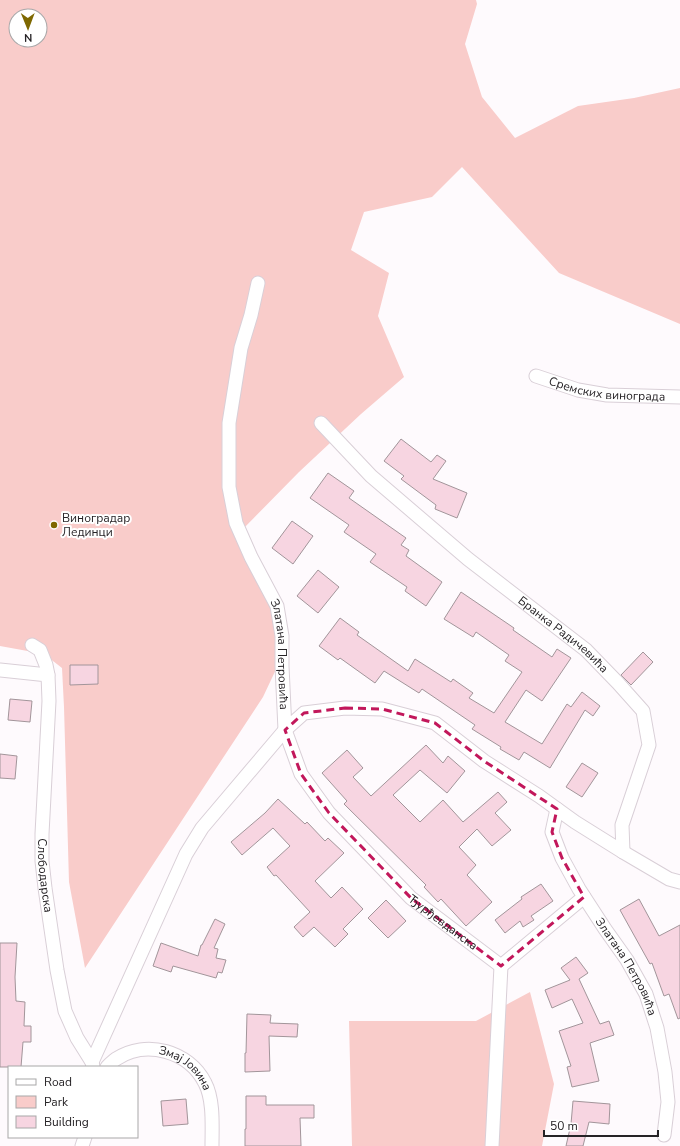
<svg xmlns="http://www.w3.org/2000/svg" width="680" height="1146" viewBox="0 0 680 1146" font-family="'Nunito Sans',sans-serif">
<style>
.green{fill:#f9ccca;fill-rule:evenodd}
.building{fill:#f7d5e1;stroke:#a2959a}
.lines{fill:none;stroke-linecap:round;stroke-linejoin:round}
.street-casing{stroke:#d9cfd7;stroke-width:15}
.street{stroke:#fff;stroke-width:13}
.marked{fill:none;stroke:#c2185b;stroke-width:3;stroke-dasharray:8 5;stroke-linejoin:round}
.poi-dot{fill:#7e6800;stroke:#fff;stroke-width:1.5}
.labels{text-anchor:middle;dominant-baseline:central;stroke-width:4;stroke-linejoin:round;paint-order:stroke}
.street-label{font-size:12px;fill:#262326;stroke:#fff}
.poi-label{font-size:12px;fill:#262326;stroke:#fff;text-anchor:start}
</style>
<rect width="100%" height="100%" fill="#fefafd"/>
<g class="green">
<path d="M0 0H476L477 4 465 44 482 97 515 138 578 106 634 98 680 88V324L559 273 462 167 432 197 364 212 351 250 389 273 378 316 404 377 361 414 299 472 243 529 287 646 263 697 85 968 69 882 64 707 62 668 44 654 0 646ZM16 16H40V40H16Z"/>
<path d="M530 992 554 1084 542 1146H352L349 1021H476Z"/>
</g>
<g class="building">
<path d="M401 439 431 462 437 455 446 461 433 479 467 493 457 518 435 509 436 505 401 479 404 476 384 461Z"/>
<path d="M328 473 354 491 349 498 396 531 406 538 401 545 409 550 406 556 442 582 426 606 405 591 407 587 370 562 376 554 344 532 349 525 310 498Z"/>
<path d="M292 521 313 536 293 564 272 548Z"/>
<path d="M318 570 339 587 318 613 297 596Z"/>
<path d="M461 592 514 628 513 630 552 657 557 649 571 658 542 701 526 690 505 722 542 744 567 704 571 707 582 692 600 706 593 716 585 710 550 768 524 752 519 760 500 749 501 747 472 729 475 725 422 689 419 693 384 671 375 683 340 658 338 660 319 646 340 618 359 632 357 635 408 671 415 659 451 682 453 679 473 693 469 698 494 713 522 672 505 661 509 655 476 632 473 637 444 619Z"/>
<path d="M643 652 653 662 631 685 621 675Z"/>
<path d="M70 665H98V684L70 685Z"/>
<path d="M10 699 32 701 30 722 8 720Z"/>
<path d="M426 745 443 763 448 756 465 771 447 793 420 770 393 795 420 822 443 800 463 822 498 792 507 802 495 813 511 830 492 846 477 829 459 847 476 865 467 875 492 902 466 926 441 899 438 902 424 887 426 885 344 804 347 801 322 773 347 750 363 768 353 777 371 796Z"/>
<path d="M0 754 17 756 15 779 0 778Z"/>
<path d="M582 763 598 773 582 797 566 787Z"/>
<path d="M278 799 305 824 307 822 325 841 328 838 344 853 315 881 331 898 342 887 363 909 343 929 348 934 335 947 314 927 303 937 294 927 310 912 276 875 274 876 267 867 290 846 273 828 242 855 231 842 265 813Z"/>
<path d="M541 884 553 901 531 916 534 920 523 927 520 921 505 933 495 920 522 899 521 897Z"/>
<path d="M639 899 659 936 680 925V1018L678 1019 669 994 664 996 652 963 650 964 620 910Z"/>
<path d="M386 900 406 921 388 938 368 918Z"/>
<path d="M215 919 225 924 214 948 218 949 216 958 226 960 222 973 218 972 216 978 173 966 171 972 153 966 161 943 198 956 201 945H202Z"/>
<path d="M0 943H17L15 977 16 1001 25 1002 24 1026H31V1042H23L21 1067H0Z"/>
<path d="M576 957 588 973 579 979 600 1024 609 1021 614 1035 590 1043 599 1081 572 1087 567 1067 571 1066 559 1031 583 1023 572 999 552 1008 545 990 570 980 561 968Z"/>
<path d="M247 1014 271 1015 270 1023 298 1024 297 1037 269 1036 270 1071 245 1072V1053H246Z"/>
<path d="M246 1096H266V1105H314V1118H300L301 1146H245V1129H246Z"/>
<path d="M186 1099 188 1124 163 1126 161 1101Z"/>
<path d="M573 1101 610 1104 609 1124 589 1122 583 1146H566L571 1124Z"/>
</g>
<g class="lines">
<defs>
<g id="street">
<path id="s1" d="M258 283 251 315 241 348 229 423V487L236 523 251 557 277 606 282 636V666L285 730 304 713 345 708 382 709 435 723 484 761 539 796 575 822 623 852 669 879 680 882"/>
<path id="s2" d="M536 376 578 390 607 395 680 397"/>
<path id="s3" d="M321 423 371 476 468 559 586 650 618 683 643 711 649 745 622 825 623 852"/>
<path d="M32 645 40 650 46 665 48 675"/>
<path id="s4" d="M0 670 48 675 49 701 42 834V861L45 888 57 970 65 1011 77 1038 92 1062 93 1067"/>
<path id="s5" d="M285 730 301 774 329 813 411 898 501 966"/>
<path id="s6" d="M557 809 552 832 562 858 579 889 605 929 627 960 646 994 657 1028 665 1072 668 1102 664 1135"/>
<path d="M501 966 584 897"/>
<path d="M92 1062 186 854 202 828 285 730"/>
<path id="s7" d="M107 1067C110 1064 113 1061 116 1059 146 1039 189 1051 205 1083 214 1100 212 1127 212 1146"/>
<path d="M82 1146 85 1137"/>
<path d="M492 1146 501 966"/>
</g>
</defs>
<use href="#street" class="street-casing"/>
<use href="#street" class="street"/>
</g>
<path class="marked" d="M345 708 382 709 435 723 484 761 557 809 552 832 562 858 584 897 501 966 411 898 329 813 301 774 285 730 304 713Z"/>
<circle class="poi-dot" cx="54" cy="525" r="4"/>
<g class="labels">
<g class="street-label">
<text stroke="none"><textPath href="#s2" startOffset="73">Сремских винограда</textPath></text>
<text stroke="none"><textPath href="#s3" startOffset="322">Бранка Радичевића</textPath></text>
<text stroke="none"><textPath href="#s1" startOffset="385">Златана Петровића</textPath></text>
<text stroke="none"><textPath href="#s4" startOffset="249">Слободарска</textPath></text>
<text stroke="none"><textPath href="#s5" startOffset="253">Ђурђевданска</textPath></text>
<text stroke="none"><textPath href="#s6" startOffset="178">Златана Петровића</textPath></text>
<text stroke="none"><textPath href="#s7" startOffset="90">Змај Јовина</textPath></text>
</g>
<g class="poi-label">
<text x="62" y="518">Виноградар<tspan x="62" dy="14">Лединци</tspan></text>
</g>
</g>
<rect x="8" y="1066" width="130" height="72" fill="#ffffff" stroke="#a8a7a8"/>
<rect x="16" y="1079" width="20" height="6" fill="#ffffff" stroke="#a8a7a8"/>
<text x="44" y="1086" font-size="12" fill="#262326">Road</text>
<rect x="16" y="1096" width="20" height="12" fill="#f9ccca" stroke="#a8a7a8"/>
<text x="44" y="1106" font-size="12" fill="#262326">Park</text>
<rect x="16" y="1116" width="20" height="12" fill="#f7d5e1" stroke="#a8a7a8"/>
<text x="44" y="1126" font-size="12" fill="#262326">Building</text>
<g transform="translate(28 28) rotate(179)"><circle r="19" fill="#ffffff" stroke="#a8a7a8"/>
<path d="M0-3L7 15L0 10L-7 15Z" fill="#7e6800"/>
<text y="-6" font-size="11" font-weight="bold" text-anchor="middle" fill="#262326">N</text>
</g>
<path d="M544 1130v6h114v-6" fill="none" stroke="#262326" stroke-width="2"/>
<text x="550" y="1130" font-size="12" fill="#262326" stroke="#ffffff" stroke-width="3" paint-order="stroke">50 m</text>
</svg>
